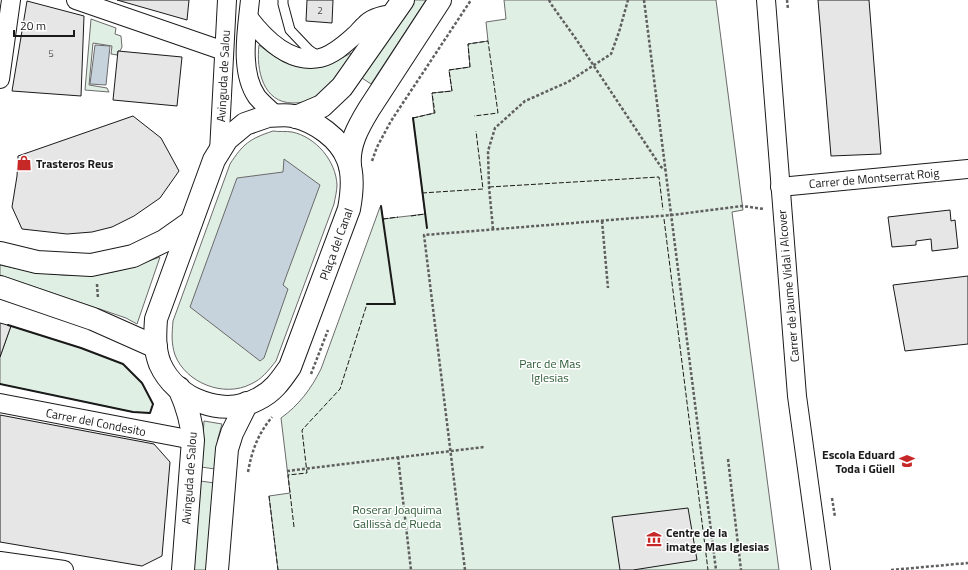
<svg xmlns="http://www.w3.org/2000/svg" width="968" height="570" viewBox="0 0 968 570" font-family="'Titillium Web',sans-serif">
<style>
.green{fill:#e0efe3;stroke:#6a6a6a}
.water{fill:#c6d2dc;stroke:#6a6a6a}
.building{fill:#e6e6e6;stroke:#1a1a1a}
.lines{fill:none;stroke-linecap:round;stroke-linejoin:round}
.service-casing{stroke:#1a1a1a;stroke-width:11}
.minor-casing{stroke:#1a1a1a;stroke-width:20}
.secondary-casing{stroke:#1a1a1a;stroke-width:24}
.primary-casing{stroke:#1a1a1a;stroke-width:24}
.path{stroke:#5f5f5f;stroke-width:2.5;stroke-dasharray:3 2;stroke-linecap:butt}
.service{stroke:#fff;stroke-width:9}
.minor{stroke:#fff;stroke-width:18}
.secondary{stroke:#fff;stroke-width:22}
.primary{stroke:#fff;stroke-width:22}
.fence{stroke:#1a1a1a;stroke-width:1;stroke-dasharray:5 2;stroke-linecap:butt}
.wall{stroke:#1a1a1a;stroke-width:2}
.labels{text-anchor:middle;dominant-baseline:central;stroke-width:3;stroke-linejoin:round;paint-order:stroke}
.number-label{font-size:10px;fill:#4d4d4d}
.street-label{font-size:12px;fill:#1a1a1a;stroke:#fff}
.poi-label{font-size:12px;font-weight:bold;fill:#1a1a1a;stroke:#fff;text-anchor:start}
.park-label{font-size:12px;fill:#2b5a34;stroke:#fff}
</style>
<rect width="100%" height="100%" fill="#fff"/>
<g class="green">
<path d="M414 0H426L371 84 362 78Z"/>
<path d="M504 0H716L743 210 732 212 779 570H278L269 496 290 493 281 418C299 405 311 389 321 369L380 207 381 206 383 219 425 214 413 118 434 113 432 93 452 91 449 70 470 67 468 44 488 41 486 22 506 19Z"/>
<path d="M91 19 116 28 115 34 121 36 122 47 120 51H118L117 55 111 54 112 46 93 43 89 85 107 88 109 92 85 90Z"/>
<path d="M259 45C293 72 313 75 351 53L352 54C343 69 327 91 311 99 305 102 300 103 293 103 263 103 256 70 259 45Z"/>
<path d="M273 131C279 132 286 131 292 132 316 137 336 161 337 185 337 191 335 198 334 204L276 361C268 371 262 379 251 384 224 398 186 383 175 355 171 343 172 333 173 321L230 164C243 144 249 139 273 131Z"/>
<path d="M160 257 137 324 126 318 0 275V265C42 274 83 281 125 269 137 266 148 261 160 257Z"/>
<path d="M11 326 81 348 123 364 142 383 153 404 150 413 133 412 0 384V357Z"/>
<path d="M204 421 222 424 218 438 215 469 201 467Z"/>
<path d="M200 481 215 483 208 570H193Z"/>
</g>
<g class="water">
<path d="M95 45 110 46 106 85 90 84Z"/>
<path d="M284 159 320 185 283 285 288 289 264 358 260 361 190 307 237 178 283 172Z"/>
</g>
<g class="building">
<path d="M117 0H189L187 20Z"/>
<path d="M307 0H333L332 23 306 21Z"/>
<path d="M818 0H869L881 154 831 156Z"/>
<path d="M27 1 84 16 81 96 12 91Z"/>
<path d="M118 51 182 57 177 106 113 100Z"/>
<path d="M133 116 161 138 179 171 160 198 134 216 112 227 92 232 67 234 22 229 12 207 17 176 18 156Z"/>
<path d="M950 210 951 221 955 220 958 248 932 251 931 239 916 241V245L892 247 888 217Z"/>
<path d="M968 276V344L905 351 893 285Z"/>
<path d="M0 323 11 326 0 357Z"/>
<path d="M0 415 154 444 170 462 162 556 142 566 0 542Z"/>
<path d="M688 508 697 560 633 570H620L612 517Z"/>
</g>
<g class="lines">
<defs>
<path id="service" d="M283 0V4L290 30 309 50 319 57"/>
<g id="minor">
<path d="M76 0 224 51"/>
<path d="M250 0C247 30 239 71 257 97 263 104 270 110 277 116"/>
<path d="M766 0 797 396 821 570"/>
<path d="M249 18C265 39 290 64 320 58 333 55 345 44 354 36 358 33 361 28 365 25 372 17 383 15 393 14"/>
<path d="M0 79 11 0"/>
<path d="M219 152 227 0"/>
<path d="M780 187 968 169"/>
<path d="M0 403 193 440"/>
<path d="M0 561 64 570"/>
</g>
<g id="secondary">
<path d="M0 253 37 262 91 265 133 256 164 241 191 222"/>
<path d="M0 287 93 319 156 347"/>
</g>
<g id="primary">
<path d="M268 116C276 116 285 114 293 116 315 121 340 138 348 160 354 175 352 193 349 209L290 367C281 380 273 392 258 399 223 418 176 400 160 364 154 349 155 334 156 319L214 160 227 139 245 124Z"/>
<path d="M296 117 322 106 342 87 403 0"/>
<path d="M350 166C348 145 358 127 369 109L440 0"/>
<path d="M179 388C187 406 192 421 193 440L183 570"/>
<path d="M217 570 227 449 232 433 247 403"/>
</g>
</defs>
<use href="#service" class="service-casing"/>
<use href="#minor" class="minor-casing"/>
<use href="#secondary" class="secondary-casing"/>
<use href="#primary" class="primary-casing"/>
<g class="path">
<path d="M549 0 551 4 576 39 661 167 666 170"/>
<path d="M644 0 716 570"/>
<path d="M787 0 788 9"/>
<path d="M372 161 377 147 391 121 471 0"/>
<path d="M602 221 608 288"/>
<path d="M493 229 489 187 488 151 495 128 525 101 568 82 611 54 619 32 628 0"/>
<path d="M97 284 98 299"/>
<path d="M311 374 328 330"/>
<path d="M398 457 411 570"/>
<path d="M728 459 741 570"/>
<path d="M287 471 484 447"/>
<path d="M248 472C252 450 258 434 272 417"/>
<path d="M832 498 835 517"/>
<path d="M465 570 424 235 672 215 742 206 764 209"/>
<path d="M891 570 968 563"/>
</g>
<use href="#service" class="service"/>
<use href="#minor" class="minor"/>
<use href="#secondary" class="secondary"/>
<use href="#primary" class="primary"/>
<g class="fence">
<path d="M413 118 435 113 432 93 452 91 449 70 470 67 468 44 488 41 498 113 474 116"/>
<path d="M489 187 659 177 663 210"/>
<path d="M422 193 483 189 476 131"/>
<path d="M411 216 425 214"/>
<path d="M383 219 398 217"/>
<path d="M664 219 708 570"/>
<path d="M269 496 278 570"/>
<path d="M294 527 288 475 307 473 302 430 340 389 367 304"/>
</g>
<g class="wall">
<path d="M413 118 427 228"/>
<path d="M367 304H395L381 206"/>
<path d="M0 384 133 412 150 413 153 404 142 383 123 364 81 348 8 325"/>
</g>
</g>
<defs>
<symbol id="shop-bare" viewBox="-9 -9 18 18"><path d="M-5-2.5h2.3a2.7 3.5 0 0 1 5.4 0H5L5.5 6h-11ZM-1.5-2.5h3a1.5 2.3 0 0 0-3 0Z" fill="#c62828" stroke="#fff" stroke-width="2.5" paint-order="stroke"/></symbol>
<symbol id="school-bare" viewBox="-9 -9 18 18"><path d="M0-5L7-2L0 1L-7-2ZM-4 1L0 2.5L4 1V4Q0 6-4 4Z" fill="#c62828" stroke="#fff" stroke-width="2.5" paint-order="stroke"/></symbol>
<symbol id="museum-bare" viewBox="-9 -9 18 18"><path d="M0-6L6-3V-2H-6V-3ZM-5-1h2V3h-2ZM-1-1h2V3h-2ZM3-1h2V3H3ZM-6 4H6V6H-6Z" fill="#c62828" stroke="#fff" stroke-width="2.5" paint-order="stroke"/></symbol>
</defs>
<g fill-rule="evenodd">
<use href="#shop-bare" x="13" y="152" width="22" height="22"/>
<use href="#school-bare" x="896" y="450" width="22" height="22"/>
<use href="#museum-bare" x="643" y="528" width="22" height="22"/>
</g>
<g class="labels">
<g class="number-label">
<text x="320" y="10">2</text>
<text x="51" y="53">5</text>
</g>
<g class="street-label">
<text transform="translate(223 76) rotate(-87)">Avinguda de Salou</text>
<text transform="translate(874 178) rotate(-5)">Carrer de Montserrat Roig</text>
<text transform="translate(336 244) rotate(-70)">Plaça del Canal</text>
<text transform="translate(788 286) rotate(-95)">Carrer de Jaume Vidal i Alcover</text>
<text transform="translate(96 422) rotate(11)">Carrer del Condesito</text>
<text transform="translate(189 478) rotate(-86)">Avinguda de Salou</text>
</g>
<g class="poi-label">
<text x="36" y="163">Trasteros Reus</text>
<text x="895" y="454" text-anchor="end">Escola Eduard<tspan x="895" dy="14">Toda i Güell</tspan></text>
<text x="666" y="532">Centre de la<tspan x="666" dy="14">imatge Mas Iglesias</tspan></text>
</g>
<g class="park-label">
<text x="550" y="363">Parc de Mas<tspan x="550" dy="14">Iglesias</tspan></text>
<text x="397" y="509">Roserar Joaquima<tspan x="397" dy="14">Gallissà de Rueda</tspan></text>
</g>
</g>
<path d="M14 30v6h60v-6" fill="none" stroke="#1a1a1a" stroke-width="2"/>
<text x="20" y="30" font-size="12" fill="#1a1a1a" stroke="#ffffff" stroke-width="3" paint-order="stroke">20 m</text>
</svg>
